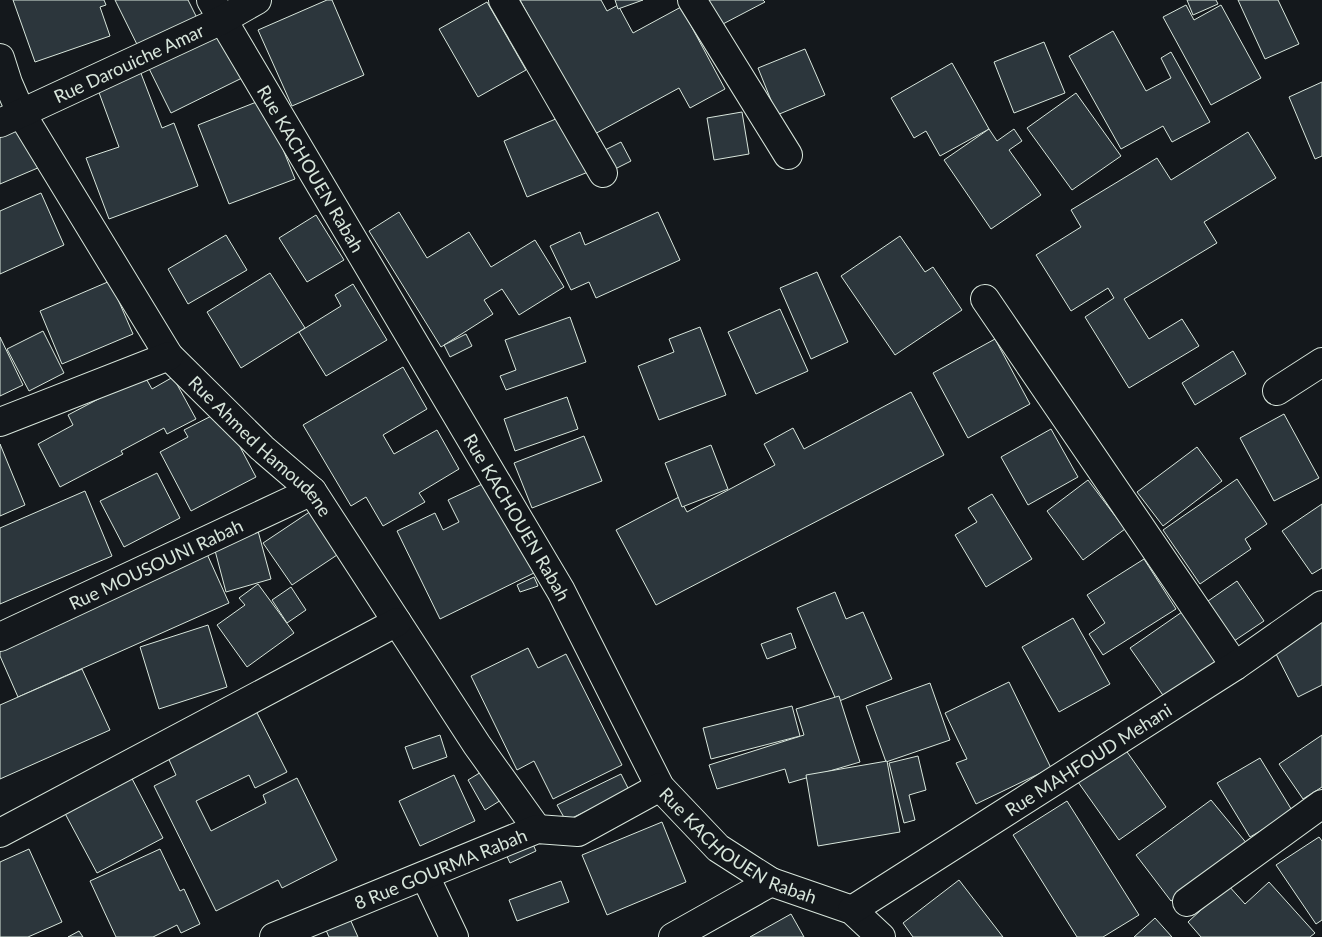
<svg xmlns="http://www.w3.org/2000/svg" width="1322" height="937" viewBox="0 0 1322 937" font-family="Lato,sans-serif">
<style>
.building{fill:#2c363c;stroke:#d8e6dc}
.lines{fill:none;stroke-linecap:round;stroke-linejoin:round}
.minor-casing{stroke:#d8e6dc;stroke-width:30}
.minor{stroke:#14181c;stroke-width:28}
.labels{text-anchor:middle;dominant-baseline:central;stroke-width:4;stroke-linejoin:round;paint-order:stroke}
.street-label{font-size:18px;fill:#d8e6dc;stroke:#14181c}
</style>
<rect width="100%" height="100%" fill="#14181c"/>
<g class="building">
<path d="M13 0H104L106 5 100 7 110 36 35 62Z"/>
<path d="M115 0H188L200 24 213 18 242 78 171 113Z"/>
<path d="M327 0H332L364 75 292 106 258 30Z"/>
<path d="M520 0H601L607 11 618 5 633 33 681 7 725 89 690 108 679 88 593 135Z"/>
<path d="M615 0H643L618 9Z"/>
<path d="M708 0H763L765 2 721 25Z"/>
<path d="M1187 0H1216L1218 4 1193 15Z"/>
<path d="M1238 0H1278L1299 44 1265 59Z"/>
<path d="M487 2 526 70 478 97 439 29Z"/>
<path d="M1186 5 1194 20 1221 5 1261 78 1211 105 1163 17Z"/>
<path d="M1113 31 1146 91 1171 78 1161 58 1171 52 1210 122 1172 142 1163 126 1121 149 1069 56Z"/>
<path d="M1044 42 1065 93 1014 113 994 62Z"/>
<path d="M805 49 825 95 777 115 758 68Z"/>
<path d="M137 63 162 128 174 123 198 186 109 219 86 158 119 147 94 79Z"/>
<path d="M952 63 989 129 940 156 926 131 914 138 891 98Z"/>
<path d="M1322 82V156L1315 159 1289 97Z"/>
<path d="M1076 93 1121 156 1072 190 1027 128Z"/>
<path d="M259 101 268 124 272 122 295 179 229 204 198 125Z"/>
<path d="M742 112 749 154 714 160 707 118Z"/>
<path d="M18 115 40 167 0 184V123Z"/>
<path d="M565 115 588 172 527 197 504 141Z"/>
<path d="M989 129 997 141 1014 129 1022 141 1009 150 1041 195 991 229 944 160Z"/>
<path d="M1248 132 1276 178 1204 222 1217 243 1124 299 1149 339 1182 319 1199 346 1129 388 1085 317 1114 298 1108 288 1071 311 1036 255 1081 227 1071 210 1157 158 1171 180Z"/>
<path d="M621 142 631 161 611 171 601 152Z"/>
<path d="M41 193 64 245 0 274V211Z"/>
<path d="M399 212 427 258 469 232 491 267 535 240 564 287 519 315 502 289 484 300 493 314 441 347 369 231Z"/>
<path d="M658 212 680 260 596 298 589 282 571 290 550 246 580 232 585 245Z"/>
<path d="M316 215 344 260 307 282 279 238Z"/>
<path d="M226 235 247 270 188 304 168 269Z"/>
<path d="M900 236 925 272 933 267 962 310 895 355 841 276Z"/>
<path d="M817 272 848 342 811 359 780 288Z"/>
<path d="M270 273 305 328 241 368 207 312Z"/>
<path d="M110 281 133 334 62 364 40 311Z"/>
<path d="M353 284 387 340 326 376 299 332 341 306 335 295Z"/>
<path d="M780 309 808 371 756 394 728 332Z"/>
<path d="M570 317 586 362 506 390 500 376 516 370 505 340Z"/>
<path d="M700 327 726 395 659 420 638 366 674 352 669 339Z"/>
<path d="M43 331 64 373 29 391 7 349Z"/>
<path d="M466 334 472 346 450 357 444 345Z"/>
<path d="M0 337 23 385 0 396Z"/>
<path d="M995 339 1030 404 968 438 933 373Z"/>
<path d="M1233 351 1246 374 1195 405 1182 383Z"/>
<path d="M403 367 427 409 383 435 394 454 437 430 459 469 419 493 425 502 383 526 366 497 351 506 303 425Z"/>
<path d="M144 375 152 389 173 377 196 419 167 434 164 428 121 451 123 454 60 487 38 444 73 425 68 415Z"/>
<path d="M911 392 944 455 656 605 616 530 679 497 687 512 775 465 764 444 793 428 804 449Z"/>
<path d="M567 397 578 429 515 451 504 419Z"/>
<path d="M221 411 256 477 191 511 160 452 188 437 184 430Z"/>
<path d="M1284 414 1319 478 1274 501 1240 438Z"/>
<path d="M1051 429 1078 477 1028 505 1001 457Z"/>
<path d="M584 436 602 481 532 508 514 463Z"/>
<path d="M0 444 25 505 0 516Z"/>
<path d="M711 445 728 489 682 507 665 463Z"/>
<path d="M1197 447 1222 481 1163 526 1137 492Z"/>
<path d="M157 473 180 518 124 547 100 501Z"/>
<path d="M493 479 514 533 534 573 440 619 397 531 435 513 443 530 459 522 448 500Z"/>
<path d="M1237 479 1267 524 1245 539 1251 549 1200 584 1163 530Z"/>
<path d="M1088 480 1125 529 1083 560 1047 511Z"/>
<path d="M85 491 112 556 0 604V528Z"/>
<path d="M992 494 1032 559 986 587 955 535 977 522 968 508Z"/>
<path d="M1322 504V568L1312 574 1282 531Z"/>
<path d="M311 511 340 553 292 585 263 543Z"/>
<path d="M258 531 271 579 226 592 213 543Z"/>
<path d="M207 554 229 603 18 697 0 656V641Z"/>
<path d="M1144 559 1176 609 1103 655 1089 634 1105 623 1087 595Z"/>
<path d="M534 577 538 586 520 592 517 585Z"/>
<path d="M1237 581 1264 621 1234 641 1208 601Z"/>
<path d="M258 584 294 633 247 667 217 625 245 605 239 598Z"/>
<path d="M291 587 306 610 287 623 272 600Z"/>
<path d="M835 592 846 619 863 612 892 679 837 702 797 608Z"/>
<path d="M1182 612 1219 666 1167 701 1130 648Z"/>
<path d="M1073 618 1110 684 1059 712 1022 647Z"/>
<path d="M1322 622V685L1298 697 1273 648Z"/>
<path d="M208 625 227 687 159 709 140 647Z"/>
<path d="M791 633 796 648 767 659 761 644Z"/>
<path d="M528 648 538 668 566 654 622 765 553 799 534 761 517 770 471 676Z"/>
<path d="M82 669 110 730 0 779V705Z"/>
<path d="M1009 682 1051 768 976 804 956 763 967 759 945 713Z"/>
<path d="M930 683 950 740 886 762 866 706Z"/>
<path d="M839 696 860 762 789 783 785 769 717 789 709 765 804 735 796 709Z"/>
<path d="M792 706 800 736 711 759 703 728Z"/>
<path d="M254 707 287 772 255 788 249 775 196 801 211 831 266 803 263 795 297 778 337 860 282 888 278 880 216 911 154 786 176 775 165 751Z"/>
<path d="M440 735 447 757 413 769 405 747Z"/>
<path d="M1322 735V787L1303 799 1279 764Z"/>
<path d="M1125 749 1166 807 1119 840 1078 782Z"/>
<path d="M918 756 926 790 909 795 915 820 904 823 889 763Z"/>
<path d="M1260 758 1293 812 1250 837 1217 783Z"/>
<path d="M501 760 519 789 485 810 468 780Z"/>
<path d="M887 761 900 832 818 846 806 775Z"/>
<path d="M128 771 163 838 97 873 61 806Z"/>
<path d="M621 774 629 790 566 821 557 805Z"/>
<path d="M454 775 475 821 420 846 399 801Z"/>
<path d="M1211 800 1248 845 1171 901 1136 855Z"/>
<path d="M1067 801 1139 915 1103 937H1077L1013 835Z"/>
<path d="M662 822 686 882 607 915 582 855Z"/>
<path d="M1319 837 1322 841V920L1316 924 1276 865Z"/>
<path d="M531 840 536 851 510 863 505 852Z"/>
<path d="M29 849 62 922 28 937H0V862Z"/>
<path d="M160 849 180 891 184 889 200 924 181 933 177 925 153 937H116L90 881Z"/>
<path d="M959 880 1003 937H913L903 923Z"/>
<path d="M561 881 569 902 517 921 509 900Z"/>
<path d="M1269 882 1315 933 1310 937H1201L1188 922 1228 885 1245 904Z"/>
<path d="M346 910 358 937H329L322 921Z"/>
<path d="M791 914 804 937H750Z"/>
<path d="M1155 918 1172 937H1134Z"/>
<path d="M79 931 83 937H68Z"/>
</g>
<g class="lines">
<defs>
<g id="minor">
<path id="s1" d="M211 0 561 591 660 787 718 848 771 882 852 910 881 937"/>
<path d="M503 0 603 173"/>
<path d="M692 0 788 155"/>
<path id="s2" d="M0 58 8 83 21 113 169 356 262 448 312 491 477 745 537 829"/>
<path id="s3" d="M0 123 222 20 257 0"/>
<path d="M985 299 1235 666"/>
<path d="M1277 391 1322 362"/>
<path d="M0 422 169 356"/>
<path id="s4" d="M0 637 312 491"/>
<path d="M0 833 397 622"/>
<path d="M425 876 454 937"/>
<path d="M1187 902 1322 804"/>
<path id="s5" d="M852 910 1235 666 1322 605"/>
<path id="s6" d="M274 937 537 829 578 832 660 787"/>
<path d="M673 937 771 882"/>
</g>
</defs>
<use href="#minor" class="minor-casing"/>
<use href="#minor" class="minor"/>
</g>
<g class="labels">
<g class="street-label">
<text stroke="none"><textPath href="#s3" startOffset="142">Rue Darouiche Amar</textPath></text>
<text stroke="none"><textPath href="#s1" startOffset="196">Rue KACHOUEN Rabah</textPath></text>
<text stroke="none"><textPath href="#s2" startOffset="472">Rue Ahmed Hamoudene</textPath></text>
<text stroke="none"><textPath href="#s1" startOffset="601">Rue KACHOUEN Rabah</textPath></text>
<text stroke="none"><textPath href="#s4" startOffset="172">Rue MOUSOUNI Rabah</textPath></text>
<text stroke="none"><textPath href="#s5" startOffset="280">Rue MAHFOUD Mehani</textPath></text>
<text stroke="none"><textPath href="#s1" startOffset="1006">Rue KACHOUEN Rabah</textPath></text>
<text stroke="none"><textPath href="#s6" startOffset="180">8 Rue GOURMA Rabah</textPath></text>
</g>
</g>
</svg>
